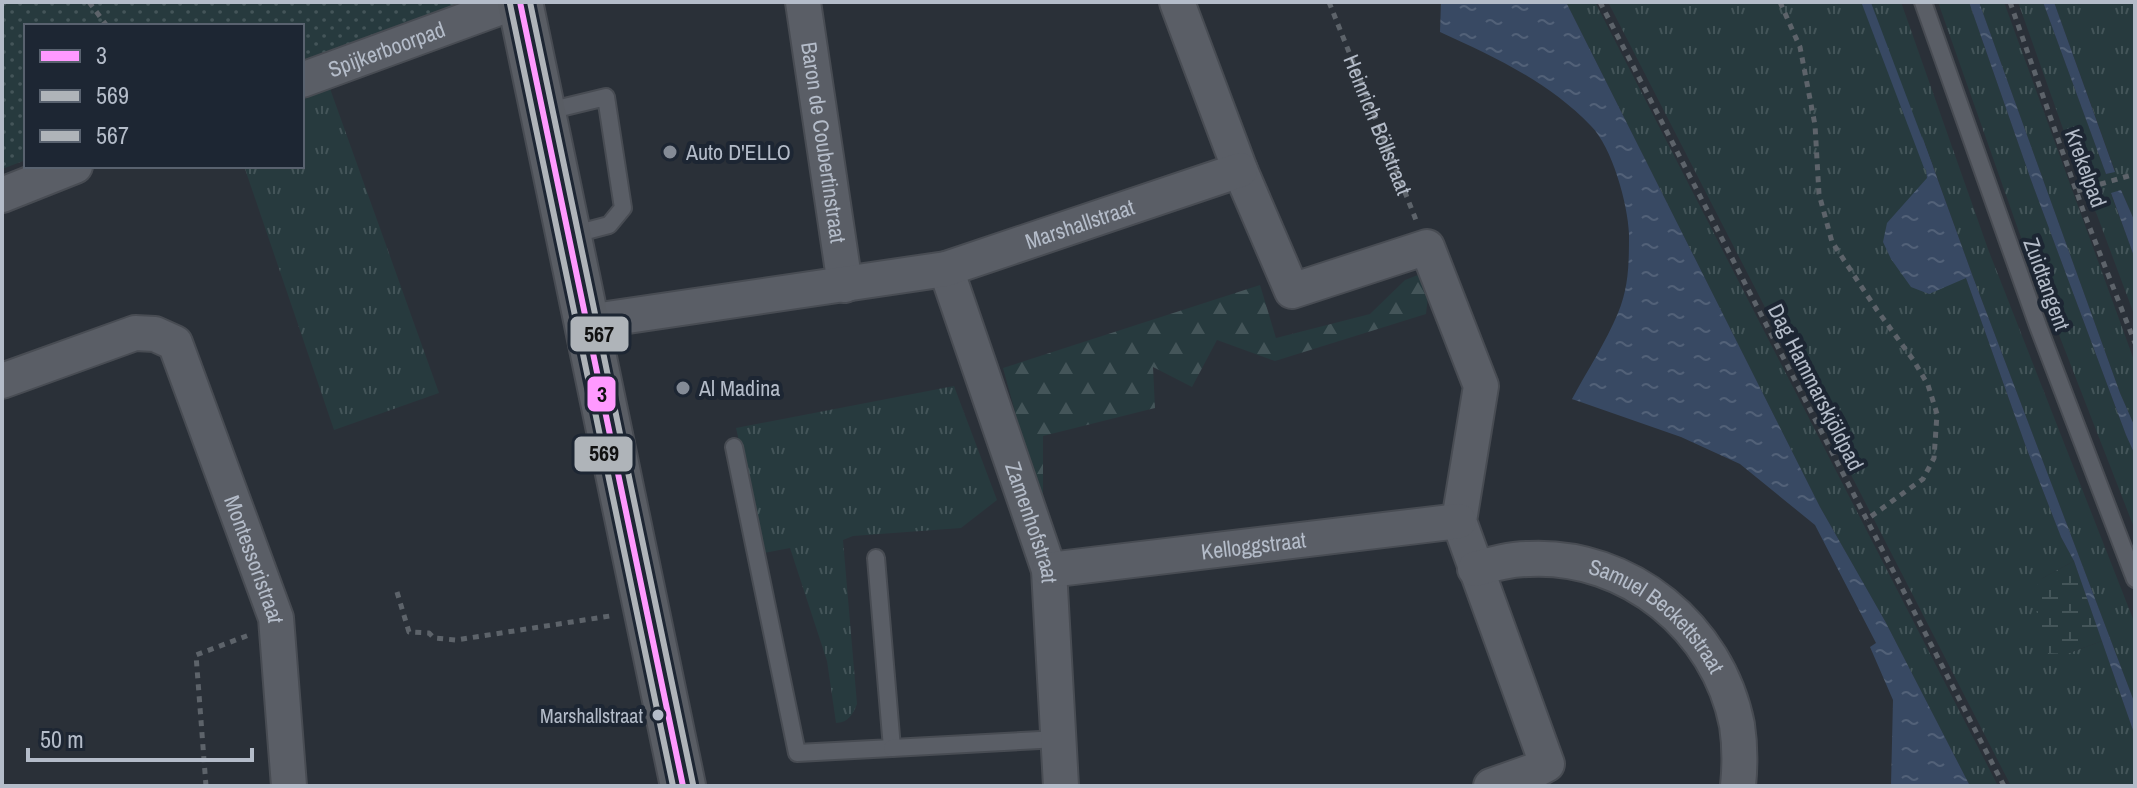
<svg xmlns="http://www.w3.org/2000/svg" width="2137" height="788" viewBox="0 0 2137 788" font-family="'Archivo Narrow',sans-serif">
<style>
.grass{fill:url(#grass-tufts)}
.forest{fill:url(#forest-firs)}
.wetland{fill:url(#wetland-marsh)}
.park{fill:url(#park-dots)}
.water{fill:url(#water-ripples)}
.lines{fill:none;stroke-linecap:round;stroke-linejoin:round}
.stream{stroke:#384963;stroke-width:9}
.lane-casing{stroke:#484c53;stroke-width:20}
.street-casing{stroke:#484c53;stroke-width:38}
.secondary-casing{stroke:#484c53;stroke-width:48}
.path{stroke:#5d636a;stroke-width:5;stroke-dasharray:6 6;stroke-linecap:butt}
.lane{stroke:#5a5e66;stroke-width:16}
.street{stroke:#5a5e66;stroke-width:34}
.secondary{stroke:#595d64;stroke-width:44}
.bus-1-casing{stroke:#1d2633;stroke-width:12}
.bus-2-casing{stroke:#1d2633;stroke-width:12}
.bus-3-casing{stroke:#1d2633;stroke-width:12}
.bus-1{stroke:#f9f;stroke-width:6}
.bus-2{stroke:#afb4b9;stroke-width:6}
.bus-3{stroke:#afb4b9;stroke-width:6}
.poi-dot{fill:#848b96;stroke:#1d2633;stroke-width:3}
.bus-dot{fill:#b4bcc9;stroke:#1d2633;stroke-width:3}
.labels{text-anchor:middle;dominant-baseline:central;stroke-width:8;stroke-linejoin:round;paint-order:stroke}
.bus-label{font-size:20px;fill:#b4bcc9;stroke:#1d2633;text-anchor:end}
.street-label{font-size:22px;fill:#b4bcc9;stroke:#1d2633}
.poi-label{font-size:22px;fill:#b4bcc9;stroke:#1d2633;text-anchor:start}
.line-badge{stroke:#1d2633;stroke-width:3}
.pale-badge-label{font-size:22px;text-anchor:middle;font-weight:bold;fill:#111}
</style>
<defs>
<pattern id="grass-tufts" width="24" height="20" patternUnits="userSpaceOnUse" patternTransform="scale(2)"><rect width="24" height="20" fill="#273a3e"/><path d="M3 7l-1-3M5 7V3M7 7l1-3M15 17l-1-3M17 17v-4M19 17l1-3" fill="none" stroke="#445559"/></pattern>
<pattern id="forest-firs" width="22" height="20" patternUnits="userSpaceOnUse" patternTransform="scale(2)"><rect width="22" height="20" fill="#273a3e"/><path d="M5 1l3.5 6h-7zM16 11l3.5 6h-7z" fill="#445559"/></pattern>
<pattern id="wetland-marsh" width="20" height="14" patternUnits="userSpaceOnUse" patternTransform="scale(2)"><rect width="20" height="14" fill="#273a3e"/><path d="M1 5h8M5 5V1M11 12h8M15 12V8" fill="none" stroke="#445559"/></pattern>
<pattern id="park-dots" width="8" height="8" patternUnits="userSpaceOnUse" patternTransform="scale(2)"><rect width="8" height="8" fill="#273a3e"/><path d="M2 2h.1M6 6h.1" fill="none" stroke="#445559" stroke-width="1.8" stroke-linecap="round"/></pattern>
<pattern id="water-ripples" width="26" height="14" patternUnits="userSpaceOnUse" patternTransform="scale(2)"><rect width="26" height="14" fill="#384963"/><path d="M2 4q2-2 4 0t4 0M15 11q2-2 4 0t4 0" fill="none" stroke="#526178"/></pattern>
</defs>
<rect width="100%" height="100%" fill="#2a3038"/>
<g class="grass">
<path d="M1566 2H1595L1998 786H1970L1885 621 1820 507Z"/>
<path d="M1608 2H1901L1988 249 2135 624V704L1973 277 1924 141 1928 181 1966 278 2026 447 2061 537 2074 561 2041 579 2069 653 2102 641 2135 736V786H2011Z"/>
<path d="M1938 2H1969L2031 180 2126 435 2135 455V530L2019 232Z"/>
<path d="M1979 2H2004L2135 363V427L2120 393Z"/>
<path d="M2018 2H2043L2106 174 2115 171 2054 2H2135V222L2121 190 2111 194 2135 259V317L2097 215 2083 185Z"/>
<path d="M328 83 439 393 334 430 244 166H302V92Z"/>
<path d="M954 386 997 500 961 528 853 536 843 540 857 704C853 714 848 723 836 723L827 661 790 548 764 553 736 428Z"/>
</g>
<path class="forest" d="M1431 270 1426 314 1275 361 1217 340 1192 387 1153 367 1155 408 1043 436V514L1003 368 1260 285 1276 338 1370 314 1405 280Z"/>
<path class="wetland" d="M2074 561 2102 641 2069 653 2048 654 2032 595 2041 579Z"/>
<path class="park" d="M2 2H473L302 63V26H26V160L2 169Z"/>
<g class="water">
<path d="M1441 2H1566L1820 507 1885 621 1970 786H1891L1893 700 1870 647 1876 643 1815 525 1740 464 1681 437 1572 399C1587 371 1606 342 1618 313 1629 287 1629 262 1629 234 1628 204 1612 147 1591 126 1549 82 1493 56 1440 32Z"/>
<path d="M1969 2H1979L2120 393 2135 427V455L2126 435 2031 180Z"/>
<path d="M2043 2H2054L2115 172 2106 174Z"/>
<path d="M1922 136 1973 277 2135 704V736L2074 561 2061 537 2026 447 1966 278 1929 294 1911 287 1891 259 1883 242 1887 223 1927 178Z"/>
<path d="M2121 190 2135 222V259L2111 193Z"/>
</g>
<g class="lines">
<path class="stream" d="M1866 2 1928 166"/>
<defs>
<g id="lane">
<path d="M1923 2 2038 326 2135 579"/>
<path d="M544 112 606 97 623 208 609 225 571 235"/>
<path d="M734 447 797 753 892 748 876 558"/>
<path d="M892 748 1059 739"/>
</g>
<g id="street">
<path id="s2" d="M803 2 845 285"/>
<path d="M1177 2 1240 170 1292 291 1427 247 1481 386 1459 521 1547 764 1536 770 1491 786"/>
<path id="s3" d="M302 80 515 2"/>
<path d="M2 195 75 166"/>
<path id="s4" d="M946 269 1049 570 1061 786"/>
<path id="s5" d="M587 322 946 269 1240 170"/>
<path id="s6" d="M2 381 135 333 155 334 175 343 276 618 289 786"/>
<path id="s7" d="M1475 569C1493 564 1511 559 1529 559 1629 554 1718 628 1737 725 1740 745 1740 766 1738 786"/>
<path id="s8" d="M1049 570 1459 521"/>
</g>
<path id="secondary" d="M520 2 683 786"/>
</defs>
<use href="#lane" class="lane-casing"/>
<use href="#street" class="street-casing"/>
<use href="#secondary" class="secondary-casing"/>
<g class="path">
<path d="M89 2 107 26"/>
<path id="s1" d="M1329 2 1416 220"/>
<path d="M1600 2 2004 786"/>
<path d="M1780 2 1800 47 1815 125 1819 194 1832 242 1877 310 1914 361 1928 385 1937 414 1934 458 1923 479 1866 520"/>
<path d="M2010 2 2084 213 2135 343"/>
<path d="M2077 191 2135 174"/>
<path d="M397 592 409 632 429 633 434 638 456 640 610 616"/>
<path d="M206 786 196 655 249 635"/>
</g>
<use href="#lane" class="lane"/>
<use href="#street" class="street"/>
<use href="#secondary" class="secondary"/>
<defs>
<path id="bus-1" d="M520 2 683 786"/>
<path id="bus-2" d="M510 4 673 786"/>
<path id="bus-3" d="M530 2 693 784"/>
</defs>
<use href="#bus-1" class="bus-1-casing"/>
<use href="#bus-2" class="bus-2-casing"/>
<use href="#bus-3" class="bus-3-casing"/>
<use href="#bus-1" class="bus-1"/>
<use href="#bus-2" class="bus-2"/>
<use href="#bus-3" class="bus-3"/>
</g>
<g class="poi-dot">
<circle cx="670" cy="152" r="8"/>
<circle cx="683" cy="388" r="8"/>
</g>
<circle class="bus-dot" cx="658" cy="715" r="7"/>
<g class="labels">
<g class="bus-label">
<text x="643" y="715">Marshallstraat</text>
</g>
<g class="street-label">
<text stroke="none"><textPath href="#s3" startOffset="90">Spijkerboorpad</textPath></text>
<text stroke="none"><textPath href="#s1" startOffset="132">Heinrich Böllstraat</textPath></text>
<text stroke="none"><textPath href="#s2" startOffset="142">Baron de Coubertinstraat</textPath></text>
<text transform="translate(2086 168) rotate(70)">Krekelpad</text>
<text stroke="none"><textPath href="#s5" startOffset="504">Marshallstraat</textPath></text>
<text transform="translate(2047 284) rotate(70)">Zuidtangent</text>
<text transform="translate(1816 387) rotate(63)">Dag Hammarskjöldpad</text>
<text stroke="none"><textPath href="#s4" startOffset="268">Zamenhofstraat</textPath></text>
<text stroke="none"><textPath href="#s8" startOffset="206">Kelloggstraat</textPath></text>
<text stroke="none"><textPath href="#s6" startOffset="414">Montessoristraat</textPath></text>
<text stroke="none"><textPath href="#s7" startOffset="202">Samuel Beckettstraat</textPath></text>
</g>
<g class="poi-label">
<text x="686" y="152">Auto D'ELLO</text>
<text x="699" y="388">Al Madina</text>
</g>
</g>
<g class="line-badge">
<rect x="569" y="315" width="61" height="38" rx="8" fill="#afb4b9"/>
<rect x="586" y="375" width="31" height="38" rx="8" fill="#f9f"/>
<rect x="573" y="435" width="61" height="38" rx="8" fill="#afb4b9"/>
</g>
<g class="pale-badge-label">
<text x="599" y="342">567</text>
<text x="602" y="402">3</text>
<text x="604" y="461">569</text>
</g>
<rect width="2137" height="788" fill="none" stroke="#b4bcc9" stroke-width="8"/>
<rect x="24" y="24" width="280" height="144" fill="#1d2633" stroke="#59626f" stroke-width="2"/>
<rect x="40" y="50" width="40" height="12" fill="#ff99ff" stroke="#59626f" stroke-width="2"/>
<text x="96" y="64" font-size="24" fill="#b4bcc9">3</text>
<rect x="40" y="90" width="40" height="12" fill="#afb4b9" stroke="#59626f" stroke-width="2"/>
<text x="96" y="104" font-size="24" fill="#b4bcc9">569</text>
<rect x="40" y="130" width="40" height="12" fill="#afb4b9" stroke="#59626f" stroke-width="2"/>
<text x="96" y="144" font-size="24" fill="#b4bcc9">567</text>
<path d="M28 748v12h224v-12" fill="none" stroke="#b4bcc9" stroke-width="4"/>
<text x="40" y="748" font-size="24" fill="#b4bcc9" stroke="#1d2633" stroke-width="6" paint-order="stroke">50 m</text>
</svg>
